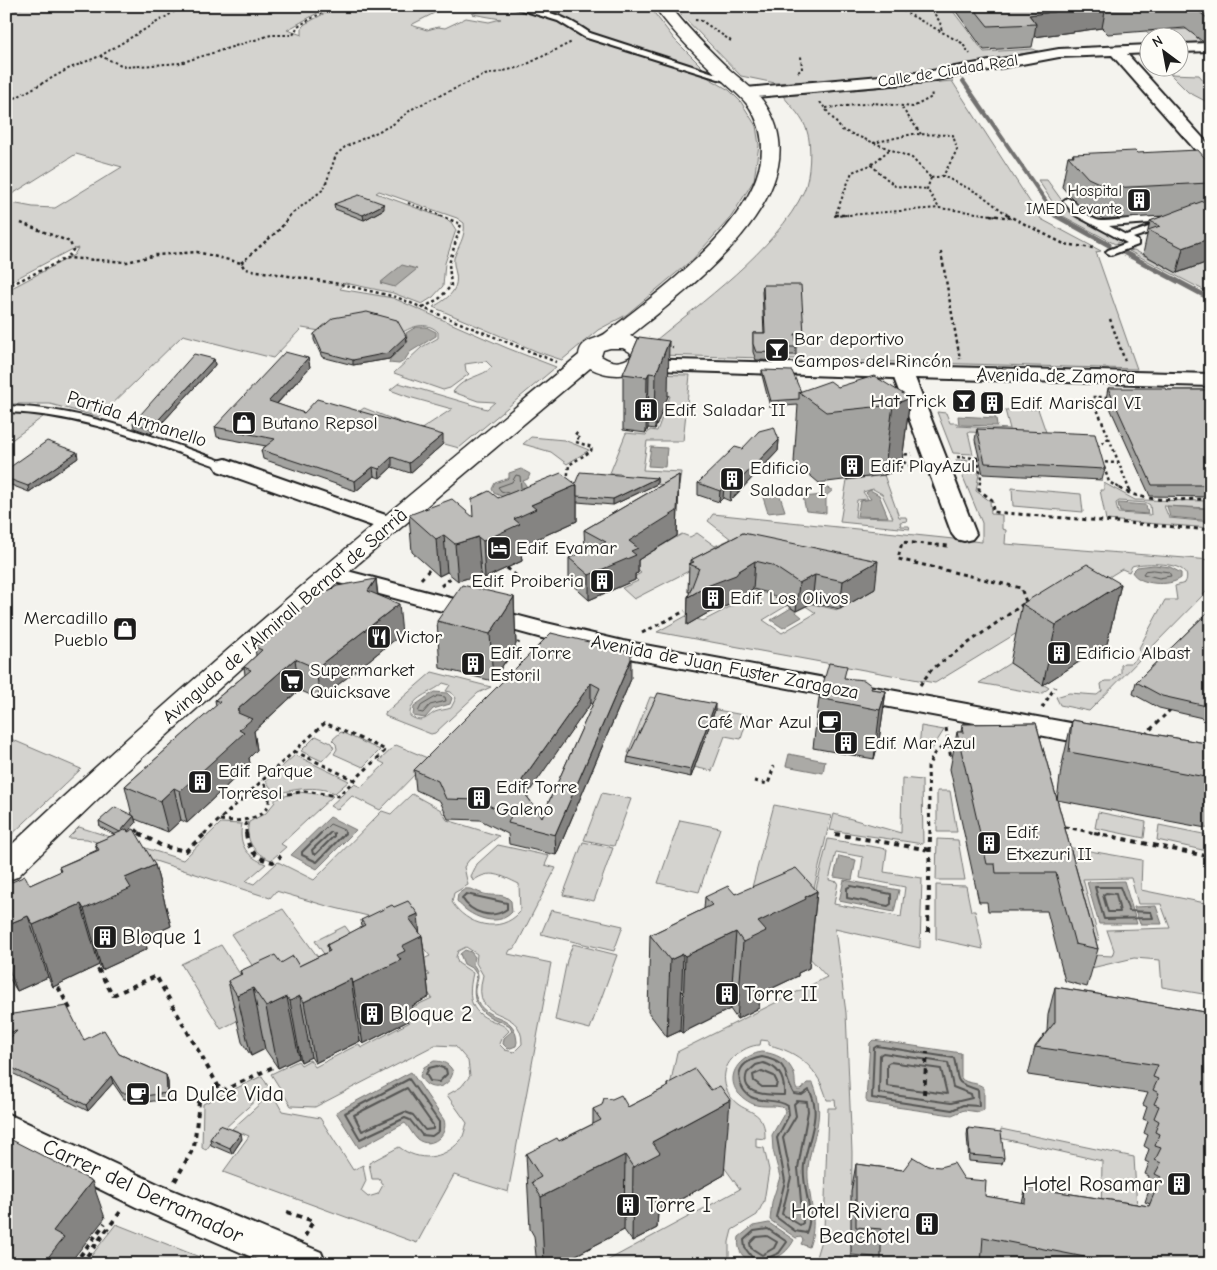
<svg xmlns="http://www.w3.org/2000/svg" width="1217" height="1270" viewBox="0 0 1217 1270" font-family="'Comic Neue',sans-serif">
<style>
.green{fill:#d4d3cf;stroke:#787876;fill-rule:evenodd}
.water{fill:#abaaa6;stroke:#72716f}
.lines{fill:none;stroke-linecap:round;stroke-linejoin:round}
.shore-far1{stroke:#555553;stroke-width:1}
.shore{stroke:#555553;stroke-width:2}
.stream-far1{stroke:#72716f;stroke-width:4}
.stream{stroke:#72716f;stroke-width:5}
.service-casing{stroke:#1c1c1c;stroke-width:4}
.minor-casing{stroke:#1c1c1c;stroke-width:4}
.tertiary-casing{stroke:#1c1c1c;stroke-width:3}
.path-far3{stroke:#1c1c1c;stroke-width:2;stroke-dasharray:2.5 2.5;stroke-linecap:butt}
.path-far2{stroke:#1c1c1c;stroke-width:2.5;stroke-dasharray:3 3;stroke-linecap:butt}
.path-far1{stroke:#1c1c1c;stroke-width:3;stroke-dasharray:4 4;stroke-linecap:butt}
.path{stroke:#1c1c1c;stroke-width:4;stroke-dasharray:5 5;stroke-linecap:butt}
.service{fill:#fdfcf7;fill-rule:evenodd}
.minor{fill:#fdfcf7;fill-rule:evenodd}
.tertiary{fill:#fdfcf7;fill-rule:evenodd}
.wall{fill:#a3a3a0;stroke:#1c1c1c;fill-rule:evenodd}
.shaded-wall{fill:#858482;stroke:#1c1c1c}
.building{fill:#bebdba;stroke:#1c1c1c;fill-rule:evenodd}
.labels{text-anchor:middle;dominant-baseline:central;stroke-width:4.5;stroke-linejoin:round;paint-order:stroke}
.far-street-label{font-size:16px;fill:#1c1c1c;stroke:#fdfcf7}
.far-poi-label{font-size:16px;fill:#1c1c1c;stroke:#fdfcf7;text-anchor:end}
.poi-label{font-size:19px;fill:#1c1c1c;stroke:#fdfcf7;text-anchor:start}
.street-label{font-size:19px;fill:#1c1c1c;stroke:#fdfcf7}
.near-poi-label{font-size:22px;fill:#1c1c1c;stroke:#fdfcf7;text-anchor:start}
.near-street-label{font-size:22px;fill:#1c1c1c;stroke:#fdfcf7}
</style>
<rect width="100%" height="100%" fill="#f4f3ee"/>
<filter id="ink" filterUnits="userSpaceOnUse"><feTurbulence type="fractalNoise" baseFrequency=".02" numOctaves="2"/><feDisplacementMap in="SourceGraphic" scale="10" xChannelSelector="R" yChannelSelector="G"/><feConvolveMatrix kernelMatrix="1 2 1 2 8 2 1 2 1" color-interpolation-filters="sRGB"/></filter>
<g filter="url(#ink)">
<g class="green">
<path d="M6 6H330L287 30 302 35V27L305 24 338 6H448L411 25 427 30 438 27 445 28 466 18 489 22 501 19 472 14 487 6 518 9 568 24 590 40 702 74 729 90 741 102 756 126 759 145 754 180 731 217 693 259 626 315 598 330 562 360 538 352 433 307C447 299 459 291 456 274 455 269 453 263 454 258 458 246 466 237 464 223L457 218 379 191 376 193 446 219 451 222 456 230 445 263 443 286 433 297 422 304 393 293 345 283 340 289 393 298 507 348 556 367 459 448 350 418 364 408 420 430 452 409 409 397 390 390 399 383 487 409 495 402 478 401 453 392C464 376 483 377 492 367L486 361 465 364 466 371 469 374 450 388 443 390 394 373 422 347 438 338V332C428 322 415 325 403 332L320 331 302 328 273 358 183 335 99 417 50 404H6V291L74 255 78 248 70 250 6 284V202L33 207 55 208 122 167 76 154 6 198Z"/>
<path d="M521 6H649L674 39 704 69 602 38 568 19Z"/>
<path d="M673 6H949L984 52 1033 49 1038 51 938 69 872 77 775 83 741 76Z"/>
<path d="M1190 29 1204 35H1194L1201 42 1180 43V38L1152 37 1146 32Z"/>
<path d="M1170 74 1199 75 1205 82 1211 84V104L1188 92Z"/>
<path d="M952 81 1041 219 1101 251 1096 252 1137 369 659 355 650 345C700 303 776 250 804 191 810 178 812 144 807 131 804 119 791 106 783 96Z"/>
<path d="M1038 180H1047L1071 213 1123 241 1115 244 1061 215Z"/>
<path d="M1134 250 1177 273 1202 263 1211 265V274L1207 277 1211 283V294L1129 251Z"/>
<path d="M646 374 690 375 683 441H647L643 470 681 472 679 486 619 481 621 474 610 473 626 433 646 435 650 430 657 431 670 396 664 394Z"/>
<path d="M1025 409H1038L1047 435 968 432 973 454 953 453 937 412 946 413 950 423H957L958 426 1010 429 1005 410Z"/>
<path d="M6 413 47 414 6 444Z"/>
<path d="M531 437 564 440 589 450 567 464 551 452 523 444Z"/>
<path d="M956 460 976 461 979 474 976 491 990 501 991 514 1002 515V529L1006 530 1005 544 1211 560V587L1089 711 1060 705 1056 697 1069 693 1097 695 1102 691 1101 684 1105 681H1112L1121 673V665L1124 663H1131L1140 655 1139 648 1165 600H1177L1175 586 1185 583C1197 561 1144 562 1132 566L1129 572 1122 569 935 683 657 632 686 616 703 621 751 596 746 589 838 610 874 589 718 556 634 599 622 588 638 581 634 577 641 573 631 564 682 534 690 537 697 533 715 546 731 539 708 521 713 514 982 542V523ZM793 602 804 605 816 613 782 633 763 620Z"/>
<path d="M884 475 899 517H906L907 521 900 522 901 526H909L910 529 840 522 847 480ZM873 489 882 494 893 518 855 517 857 500 868 499 863 492Z"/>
<path d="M1104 483 1135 500 1211 501V508L1164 506 1169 518 1211 522V528L1106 520 1100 490H1104ZM1119 501 1147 503 1150 505 1151 515 1118 513 1116 503Z"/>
<path d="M1012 488 1081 494 1083 512 1013 506Z"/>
<path d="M1010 663 1049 688 1041 694 979 683Z"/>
<path d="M432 672 491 687 478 693 435 733 431 734 385 716V713ZM443 683 450 685 446 691 451 692 456 698 451 708C446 710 439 710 435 712 426 718 422 724 410 716 409 696 432 694 443 683Z"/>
<path d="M650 697 748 716 741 739 725 736 712 771 628 753Z"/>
<path d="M921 726 944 730 932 749 919 748Z"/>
<path d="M341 732 380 750 363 767 334 754 337 749 336 744 332 740Z"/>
<path d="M316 736 331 743 334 748 322 761 301 751Z"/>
<path d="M6 737 81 769 6 840Z"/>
<path d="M396 745 442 764 422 767 380 810 352 796 337 810 330 806 354 784 361 787 385 764 379 761Z"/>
<path d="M295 755 349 781 335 793C315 785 296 789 275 794L266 781Z"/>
<path d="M902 778 922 780 923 844 830 830 834 814 901 833Z"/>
<path d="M937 791H950L957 832H937Z"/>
<path d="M299 792 333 796 281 844 286 847 271 860C254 854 244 839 249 822L266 813 275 802V799Z"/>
<path d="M602 793 631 799 614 846 584 840Z"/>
<path d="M412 794 441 810 447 820 499 836 469 860 464 867 468 885 454 893 452 902C466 925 500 935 520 912L519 884C502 876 490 868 473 881L471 876 477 864 498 845 549 856 545 865 556 868 515 948 510 950 508 954 551 963 508 1192 454 1175 417 1243 223 1172 249 1136 232 1129 272 1093 282 1111 320 1118 353 1170 363 1165 366 1181 361 1191 368 1197 378 1194 383 1185 379 1179H372L369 1163 399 1147C419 1162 443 1160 460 1141 464 1137 465 1128 467 1123L447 1095 461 1087 470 1076 468 1061 455 1046 435 1045 315 1107 291 1106 271 1074 298 1061 301 1065 310 1060 315 1067 359 1044 361 1048 410 1022 406 1016 414 1013 411 1008 432 998 419 980 429 975 419 961 430 956 405 925 327 906 276 891 270 898 87 839 68 838 79 827 183 860 221 823 242 824C238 845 247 857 266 864L246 881 254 884 278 862 314 880 382 811 391 814ZM466 947 477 954 476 963 483 975C469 1028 523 1002 522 1044L514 1052 505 1050 499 1044 501 1039 509 1031C505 1025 499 1024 493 1021 468 1012 468 995 473 973L458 963 456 957 458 951Z"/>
<path d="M774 805 831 816 807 918 747 906Z"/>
<path d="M1098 812 1146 822 1144 838 1095 828Z"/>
<path d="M680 820 720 828 699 892 658 883Z"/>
<path d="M1159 825 1208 835 1207 851 1157 840Z"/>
<path d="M828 839 887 849 884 872 922 878 920 948 835 929 846 1013 852 1152 851 1264H814L824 1230 828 1108H836L835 1100H827C819 1069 799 1052 769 1045V1041L761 1040 760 1045C751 1045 742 1050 735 1056 719 1069 722 1093 739 1105 746 1110 756 1112 761 1120 765 1125 765 1133 765 1139L756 1138V1147L764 1148 769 1170 764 1201 757 1215 732 1230 729 1242V1259L722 1261V1264H601L740 1189 669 1091 677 1052 827 977 779 924 808 922ZM836 852 863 857 860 878 905 887 901 917 834 904 838 882 829 880Z"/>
<path d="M937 839 958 840 965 880H936Z"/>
<path d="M583 842 613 848 594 901 563 895Z"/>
<path d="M1049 844 1142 860 1141 890 1210 904 1209 995 1162 987 1160 960 1134 958 1083 970 1094 955 1112 956 1114 950 1107 930 1170 928 1161 904H1138L1131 878 1083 879 1099 940H1075Z"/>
<path d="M936 885 966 886 971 911H975L983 949 936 939Z"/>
<path d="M283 909 333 978 279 1005 231 934Z"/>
<path d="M551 910 623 926 614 951 541 934Z"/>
<path d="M345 926 371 961 340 977 315 941Z"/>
<path d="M573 944 617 955 590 1029 555 1020 567 960Z"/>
<path d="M221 945 262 1008 221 1029 181 964Z"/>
<path d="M262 1076 269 1088 224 1129H222L206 1150 202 1148 203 1104Z"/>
<path d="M1001 1129 1134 1157 1138 1226 1101 1220 1102 1161 1000 1138Z"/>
<path d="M116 1224 217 1264H85Z"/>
</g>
<g class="water">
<path d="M402 265 417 269 395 287 380 283Z"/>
<path d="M416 327H426L436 332V336L410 352 404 361 399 364 389 363 390 359 408 342 406 333Z"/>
<path d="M958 416 996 418 997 426 959 425Z"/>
<path d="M651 447 667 448 665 467 648 466Z"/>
<path d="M521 469 530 474 528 479 523 481 527 487 505 498 494 493 492 489 495 483 509 478V473Z"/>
<path d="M824 487 833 490 826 496V513L806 511 803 497 823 495 821 490Z"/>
<path d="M778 490 785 511 768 513 761 491Z"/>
<path d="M870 490 879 495 888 517 857 516 860 501 871 499 866 493Z"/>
<path d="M1118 503 1146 505 1148 514 1120 512Z"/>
<path d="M1167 506 1211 509V521L1170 517Z"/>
<path d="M1154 565 1170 567 1181 573V578C1170 587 1139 585 1132 572L1137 567Z"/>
<path d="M791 608 802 617 783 628 771 620Z"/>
<path d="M434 692 447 693 452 698 450 704 433 709 425 718 413 716 414 706Z"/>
<path d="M789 754 825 761 823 773 786 766Z"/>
<path d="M330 817 356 830 317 869 291 855Z"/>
<path d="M839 856 856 860 852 880 834 877Z"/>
<path d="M844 880 899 890 894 912 839 901Z"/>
<path d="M1124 881 1137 924H1099L1087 882Z"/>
<path d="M465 889C473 888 476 892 484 894 495 897 503 892 511 901L512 912C497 929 468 916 457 901L458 894Z"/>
<path d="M1156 906 1162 924H1140L1134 907Z"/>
<path d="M465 950 471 952 475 957 473 964C485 980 471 984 476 997 485 1025 515 1009 517 1042L516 1046 508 1049 503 1044 504 1038 512 1031 510 1026C504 1022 498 1021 492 1018 472 1008 472 993 477 975L473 969 464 964 460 954Z"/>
<path d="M873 1040 961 1053V1078C967 1085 977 1081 984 1088V1110L979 1112 964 1110 952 1115 868 1103 866 1100 870 1043Z"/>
<path d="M761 1052C775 1053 789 1059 794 1074 796 1080 794 1085 797 1090H801L807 1083H813C829 1121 806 1144 808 1178 810 1203 818 1223 809 1247L801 1244 803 1240 801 1237 796 1238 770 1220 772 1202 780 1177 773 1150 772 1135 785 1112 784 1108C775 1104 763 1108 753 1104 721 1089 730 1059 761 1052Z"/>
<path d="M434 1061C443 1061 450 1064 453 1072 449 1090 427 1093 420 1076L424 1067Z"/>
<path d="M411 1072 444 1120C449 1135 431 1150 417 1139 413 1135 409 1127 405 1123L359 1148 336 1112Z"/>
<path d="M769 1223 794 1240C779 1270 733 1270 739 1237L753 1226Z"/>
</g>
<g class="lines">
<g class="shore-far1">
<path d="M508 493 501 491 498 487 512 482 516 475 520 476 521 488"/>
<path d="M1154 570 1169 572 1171 576 1159 578 1143 574 1145 571Z"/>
<path d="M438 696 445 697 446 701 430 705 423 713 418 712 421 706Z"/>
<path d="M320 834 330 824 344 830 345 834"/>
<path d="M329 834 331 832 334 834"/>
</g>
<g class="shore">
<path d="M321 833 302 852V855L317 862 345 833"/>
<path d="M330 833 312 850 313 854H316L334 836V833"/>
<path d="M851 886 891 894V904L888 906 847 898V888Z"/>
<path d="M1095 887H1120L1129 911 1151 912 1153 918 1104 919Z"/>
<path d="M1106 893 1116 894 1120 912H1108L1103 895Z"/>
<path d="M466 894 507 903V909C492 920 471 913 462 898Z"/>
<path d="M877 1046 954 1058C960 1082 951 1081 978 1090L979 1106 963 1105 952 1110 872 1098 874 1048Z"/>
<path d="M883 1053 948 1063 953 1087 971 1094 972 1098 951 1103 879 1093 880 1055Z"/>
<path d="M762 1057C792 1063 781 1073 794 1094L802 1095 809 1090C823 1113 807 1141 804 1165 801 1188 816 1211 806 1233L795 1231 776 1217 785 1181 777 1138 789 1115 788 1106C777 1098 763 1103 751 1097 746 1094 743 1090 741 1085 735 1068 746 1060 762 1057Z"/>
<path d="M890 1062 941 1069 947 1094 887 1086V1064Z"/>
<path d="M763 1063C780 1067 785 1079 784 1095 770 1095 739 1096 747 1073L756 1065Z"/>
<path d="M437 1066 446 1069 447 1074 439 1082 430 1081 426 1074 429 1068Z"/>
<path d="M762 1071 774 1076 777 1082 776 1087H762L754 1081 753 1075Z"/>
<path d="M409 1079 439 1122V1131L432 1136 422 1135 410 1120 405 1118 360 1139 345 1113Z"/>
<path d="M407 1088 433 1125V1129L425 1130 413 1115 405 1112 362 1131 354 1115Z"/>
<path d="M797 1101 807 1102 808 1111 798 1168 803 1223 800 1225 782 1214 791 1177 783 1138 796 1116 794 1104Z"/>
<path d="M767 1236 777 1242 774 1248 762 1255 751 1248 750 1243 756 1237Z"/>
<path d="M757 1264 745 1248 744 1240 754 1231 768 1229 787 1242 779 1253 768 1258 766 1264"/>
</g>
<path class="stream-far1" d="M963 81 1056 216"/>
<g class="stream">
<path d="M1055 215 1109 245"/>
<path d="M1125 253 1211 299"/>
</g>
<defs>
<g id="service">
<path d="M509 6C538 6 566 16 590 33L735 80 728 82 584 37 558 21Z"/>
<path d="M1067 198C1079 203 1087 220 1102 221 1119 222 1159 211 1171 221L1167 224 1166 227 1133 238 1138 241V245L1111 255 1106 252 1108 250 1127 243 1075 215 1063 201ZM1151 223H1160L1126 235 1109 226Z"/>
<path d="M6 406C86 408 156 438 230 464L232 466 226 469 222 468C150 443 84 414 6 412Z"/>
</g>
<g id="minor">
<path d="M1211 43V51L1180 52V44Z"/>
<path d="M1150 45V53L1127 54 1211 147V162L1205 161 1112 55 1059 57 926 82 746 98 738 93 746 88 926 72 1059 49Z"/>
<path d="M636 359 1211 374V386L915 378 976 534 972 539 964 541 956 539 952 534 894 378 629 369 626 365 629 361Z"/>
<path d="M226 459 397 519 401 524 397 529 389 531 381 529 218 471 215 466 218 461Z"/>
<path d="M332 567 542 622 623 641 1103 729 1112 731 1116 738 1112 745 1103 747 623 657 542 638 324 579 320 574 324 569Z"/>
<path d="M6 1113 160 1185 321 1252 326 1264H268L136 1207 6 1143Z"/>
</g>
<path id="tertiary" d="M654 6H670C688 29 709 50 730 70 742 81 756 90 765 104 824 191 689 288 630 336L648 343 654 357C640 378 611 379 590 368L359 563 127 771 17 877 6 881V850C190 677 384 515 579 355 581 338 596 341 606 333 661 289 796 198 754 115 747 100 732 90 721 79 697 56 673 33 654 6ZM610 348H623L630 352 632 356C621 364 612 363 601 356L603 350Z"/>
</defs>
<use href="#service" class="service-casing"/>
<use href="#minor" class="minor-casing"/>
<use href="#tertiary" class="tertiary-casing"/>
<g class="path-far3">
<path d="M894 6 962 43 970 54"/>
<path d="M929 6 940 22 942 32"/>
<path d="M6 13 25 6"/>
<path d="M695 20 702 21 731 41"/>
<path d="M100 56 126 67 180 63 271 35H293L298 26 334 6"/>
<path d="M798 72 802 69 801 56"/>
<path d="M820 102 842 130 912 158 931 178"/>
<path d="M6 103 70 68 100 56 184 6"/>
<path d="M826 108 874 103 913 107 932 97 931 91"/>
<path d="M902 108 921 134"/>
<path d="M873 143 913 134 953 135 957 150 943 176"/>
<path d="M889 150 871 165 852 172 835 216 939 208 999 216"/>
<path d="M871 165 895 186 927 189"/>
<path d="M931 178 943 176 980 194 1009 216"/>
<path d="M931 178 927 189 939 208"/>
<path d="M408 203 442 216"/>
<path d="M289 216 324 189 336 155 345 147 392 125 412 109 432 99 485 75 521 67 572 42"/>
</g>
<g class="path-far2">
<path d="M835 215H848"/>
<path d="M990 215 1011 218"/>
<path d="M1007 215 1064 244 1093 248"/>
<path d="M21 223 70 242 73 250 67 258"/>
<path d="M941 252 960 359"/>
<path d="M241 263 280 229 290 215"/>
<path d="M6 287 67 258 127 262 156 255 197 252 241 263 245 269 340 284 396 297 556 362"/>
<path d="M423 308 440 298 451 286 449 264 461 224 438 215"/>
<path d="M1110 319 1125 361"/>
<path d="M666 346 673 347"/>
<path d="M1109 438 1129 489"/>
<path d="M1097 447 1109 438 1092 397H1109"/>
<path d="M899 455 912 454"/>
<path d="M957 457 978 458"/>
<path d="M977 458 981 475 979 489"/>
<path d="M898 459 918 470"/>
<path d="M1099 462 1118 463"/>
<path d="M1104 467 1109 482 1121 489"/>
<path d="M567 481 569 465 591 451 592 447 576 442 579 436 573 431"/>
</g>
<g class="path-far1">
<path d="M979 488V490L992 500 993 512 1211 530"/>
<path d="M1119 488C1146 504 1181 499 1211 499"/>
<path d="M1129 488 1131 494"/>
<path d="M507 568 519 578"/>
<path d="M421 579 430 569"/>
<path d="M441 586 452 577"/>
<path d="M642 633 685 611"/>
<path d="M504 663 519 642"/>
<path d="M920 685 932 669 1026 602 1021 588 898 559 902 542 949 546"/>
<path d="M1042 708 1055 687"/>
<path d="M946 728 951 759"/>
<path d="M1145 735 1171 709"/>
<path d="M294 751 354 780"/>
<path d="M754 781 768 784 774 766"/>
<path d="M220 820C248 824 285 814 262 780"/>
<path d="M130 824 141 834"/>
<path d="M1065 827 1100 834"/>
<path d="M204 834 325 723 386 750 338 796 305 791 272 797"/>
<path d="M246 834V822"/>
<path d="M930 834 928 767 934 754 948 742"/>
</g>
<g class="path">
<path d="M139 833 162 846 186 851 206 833"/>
<path d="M246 833C248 850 256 859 273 862L281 856"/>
<path d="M1094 833 1211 857"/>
<path d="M835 834 930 850"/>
<path d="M928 932 930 833"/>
<path d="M98 969 113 995 156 976 221 1091"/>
<path d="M58 987 70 1009 66 1011"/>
<path d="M924 1094 927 1052"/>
<path d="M175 1181 194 1147 199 1102 273 1067"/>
<path d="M287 1212 313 1221 305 1236"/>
<path d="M856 1260V1264"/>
<path d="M74 1264 105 1223"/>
<path d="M81 1264 121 1211"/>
<path d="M580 1264 591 1258"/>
</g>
<use href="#service" class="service"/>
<use href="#minor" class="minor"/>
<use href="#tertiary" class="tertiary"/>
</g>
<g class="wall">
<path d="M952 6H1211V42L1202 41 1185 28 1108 34 1102 28 1034 37 1032 47 984 50Z"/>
<path d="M1211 85V118L1205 112Z"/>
<path d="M1073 154 1211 165V261L1177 273 1143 254 1150 221 1165 216 1104 219 1082 209 1062 187 1068 156H1072Z"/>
<path d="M334 204 384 209 364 220 335 209Z"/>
<path d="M763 285 804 334V342H796V355H787L786 361 756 360 753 352V333H764L762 292Z"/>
<path d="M314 334 406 336 407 342 389 359 353 365 322 357 314 340Z"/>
<path d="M639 337 668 396 655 429 648 428 646 433 623 430V374Z"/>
<path d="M308 358 310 367 277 404 304 413 443 444 410 473 392 467 380 478 374 476 356 491 263 459 261 450 266 446 217 437 215 427Z"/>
<path d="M214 359 215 365 152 434 134 428 133 423Z"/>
<path d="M762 370 801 392 838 387 910 398 901 469 884 475 819 483 794 462 798 405 770 407 762 375Z"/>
<path d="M1108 388 1167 390H1211V497L1150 496 1106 399Z"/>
<path d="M977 429 1105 469 1102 480 983 474 975 440Z"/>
<path d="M779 440 778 451 730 501 723 498 719 502 698 495V483L742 449Z"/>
<path d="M78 458 29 492 6 483V470Z"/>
<path d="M679 475 677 536 638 560V573L635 574V580L589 600 569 582V558L585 551 584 530Z"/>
<path d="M657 478V484L613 505 577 502V521L537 539 538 545 521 553 522 561 485 578 481 574 458 581 447 572 439 576 412 552 409 515 473 517 498 498 575 484Z"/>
<path d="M743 533 875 589 840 609 812 603 796 611 769 593 753 589 737 599 734 603 706 614 687 625 688 597 690 592H688L689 564 691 563V560Z"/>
<path d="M376 579 378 595 402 634 320 699 299 690 254 731 257 750 249 758 250 764 187 823 181 820 168 832 135 819 136 823 128 831 155 865 171 926 145 938 147 949 102 970 99 965 53 987 48 977 17 991 6 973V875L12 882 30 885 60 872 59 867 97 850 95 843 115 835 100 827 99 821 132 815 125 786 216 706 215 700 245 675 244 667 256 656 255 647Z"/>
<path d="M1121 584 1107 644 1043 685 1010 663 1022 604Z"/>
<path d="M514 597 516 644 493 681 440 668 437 621Z"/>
<path d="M1211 609V720L1159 708 1133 694 1136 682Z"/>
<path d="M551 633 631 679 556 855 509 844 508 834 480 820 448 819 440 801 416 790 414 770ZM591 703 593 704 542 817 526 795Z"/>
<path d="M846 678 871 689 886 691 879 740 874 759 813 748 819 698Z"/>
<path d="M715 710 691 777 627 763 628 757Z"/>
<path d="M1072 720 1211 744V829L1057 800 1061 769Z"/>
<path d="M1036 723 1098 949 1087 987 1065 981 1047 911H988L987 902H979L950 769 957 732H961L962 724Z"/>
<path d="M817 891 809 968 798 973V976L760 994 759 1008 737 1019 730 1009 682 1033 680 1031 667 1037 648 1012 650 935 704 909 705 897 735 894Z"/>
<path d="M361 920 420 933 422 936 429 997 412 1006V1012L407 1015 408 1021 363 1044 360 1041 315 1063 311 1057 301 1062 299 1058 278 1068 265 1049 251 1056 242 1042 228 981 241 975 240 971 281 963 299 966 328 952 327 945 362 927Z"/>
<path d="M1055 987 1211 1013V1264H875V1257L851 1255V1192L856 1164 903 1170 928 1166 964 1179 985 1196 1022 1203 1026 1187 1149 1206 1150 1204 1145 1202 1149 1190 1145 1188 1149 1176 1145 1174 1149 1163 1145 1161 1149 1149 1144 1146 1148 1135 1144 1133 1148 1121 1143 1119 1147 1107 1143 1105 1148 1093 1028 1075 1035 1047 1047 1031 1048 1015Z"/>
<path d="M6 1015 84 1040 119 1054 166 1075 168 1082 169 1099 138 1103 137 1099H124L113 1083 88 1111 6 1070V1042L9 1039 6 1040Z"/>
<path d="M667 1084 724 1175 658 1212 657 1228 632 1241 624 1230 559 1264H540L536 1256 534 1236 530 1229 526 1154 559 1141 593 1124V1109L628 1107 667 1087Z"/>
<path d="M968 1128 1004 1158 1002 1164 969 1161 967 1135Z"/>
<path d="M210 1139H242L232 1154 211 1145Z"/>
</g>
<g class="shaded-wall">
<path d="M1099 6H1106L1102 28 1034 37 1036 24 1029 15Z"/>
<path d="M1211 182V208L1201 214 1209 183Z"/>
<path d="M384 204V209L364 220 363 215Z"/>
<path d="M1211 238V261L1177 273 1183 248Z"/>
<path d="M406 336 407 342 389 359 353 365V360Z"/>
<path d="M669 341 668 396 655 429 656 374Z"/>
<path d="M308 358 310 367 270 411 269 401Z"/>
<path d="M214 359 215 365 152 434 151 428Z"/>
<path d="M649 373 648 428 646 433 647 377Z"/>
<path d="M910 398 901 469 884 475 893 405Z"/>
<path d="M443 435V444L410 473 409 463Z"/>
<path d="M779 440 778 451 730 501 731 489Z"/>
<path d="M77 452 78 458 29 492 28 486Z"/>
<path d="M392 457V467L380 478 379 469Z"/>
<path d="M373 467 374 476 356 491 355 481Z"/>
<path d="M679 475 677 536 638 560V573L635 574V580L589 600V575L629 541Z"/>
<path d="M657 478V484L613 505V499Z"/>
<path d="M577 485V521L537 539 538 545 521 553 522 561 485 578 483 541 531 505Z"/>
<path d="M724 487 723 498 719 502 720 491Z"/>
<path d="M444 535 447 572 439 576 436 539Z"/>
<path d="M478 537 481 574 458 581 455 544Z"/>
<path d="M755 561 753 589 737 599 734 603 706 614 687 625 688 597 707 586 739 571Z"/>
<path d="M878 561 875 589 840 609 843 581Z"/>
<path d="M815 575 812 603 796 611 799 583Z"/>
<path d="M376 579 379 610 368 591Z"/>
<path d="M1121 584 1107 644 1043 685 1056 625Z"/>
<path d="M514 597 516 644 493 681 490 634Z"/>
<path d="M399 604 402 634 320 699 316 668Z"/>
<path d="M295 659 299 690 254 731 257 750 249 758 250 764 187 823 180 791 237 710Z"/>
<path d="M631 659V679L556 855 555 835Z"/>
<path d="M591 683V703L523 801 522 780Z"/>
<path d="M886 691 879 740 874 759 880 710Z"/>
<path d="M715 704V710L691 777V770Z"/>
<path d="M174 788 181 820 168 832 160 801Z"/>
<path d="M134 816 136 823 122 838 120 832Z"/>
<path d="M155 865 171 926 145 938 147 949 102 970 84 909 125 878Z"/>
<path d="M817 891 809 968 798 973V976L760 994 759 1008 737 1019 743 942 758 922Z"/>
<path d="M81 904 99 965 53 987 33 925Z"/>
<path d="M418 914 420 937 422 936 429 997 412 1006V1012L407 1015 408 1021 363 1044 353 983 397 955 409 918Z"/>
<path d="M28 916 48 977 17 991 6 961V925Z"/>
<path d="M736 932 730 1009 682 1033 685 956Z"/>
<path d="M683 954 680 1031 667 1037 670 960Z"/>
<path d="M351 979 360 1041 315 1063 304 1002Z"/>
<path d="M253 988 265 1049 251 1056 237 995Z"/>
<path d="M300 996 311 1057 301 1062 290 1001Z"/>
<path d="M287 997 299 1058 278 1068 266 1007Z"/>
<path d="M166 1075 168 1082 169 1099 167 1093Z"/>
<path d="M111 1076 113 1083 88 1111 86 1105Z"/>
<path d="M730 1100 724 1175 658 1212 657 1228 632 1241 633 1167 652 1142Z"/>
<path d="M241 1133 242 1139 232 1154 230 1148Z"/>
<path d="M625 1155 624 1230 559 1264H544L541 1197Z"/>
<path d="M92 1181 105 1218 72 1260 74 1264H43L53 1231Z"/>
</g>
<g class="building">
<path d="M972 6H1099L1029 15 1036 24 988 26Z"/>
<path d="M1108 6H1173L1112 10Z"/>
<path d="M1192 6H1211V18H1207Z"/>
<path d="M1198 150 1211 165V182L1209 183 1110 188 1088 178 1068 156H1074L1073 154 1135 151 1137 153Z"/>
<path d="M359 195 384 204 363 215 334 204Z"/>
<path d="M1211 198V238L1183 248 1148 230 1160 226 1150 221Z"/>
<path d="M763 285H801L804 334H795L797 347H784L787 353 756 352 753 344V333H765Z"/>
<path d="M367 312 397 320 406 336 388 353 353 360 322 352 314 334 333 318Z"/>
<path d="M639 337 669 341 656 374 649 373 647 377 623 374Z"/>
<path d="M285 352 308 358 269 401 304 413 317 399 443 435 409 463 392 457 379 469 373 467 355 481 261 450 275 439 215 427Z"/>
<path d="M194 354 214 359 151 428 133 423Z"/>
<path d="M762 370 792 371 801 392H799V399L771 401Z"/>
<path d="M874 376 910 398 893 405 826 412 799 392 830 381 838 387Z"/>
<path d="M1108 388H1166L1167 390H1211V485H1152Z"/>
<path d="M774 427 779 440 731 489 724 487 720 491 698 483 735 447 742 449 759 431Z"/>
<path d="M977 429 1095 434 1105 469 985 463Z"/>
<path d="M47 441 77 452 28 486 6 478V470Z"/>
<path d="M580 472 657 478 613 499 577 496V485L575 484Z"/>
<path d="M561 473 577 485 531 505 536 509 514 519 520 524 483 541 478 537 455 544 444 535 436 539 409 515 452 499 473 517 472 499 489 491 498 498Z"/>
<path d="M679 475 677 511 629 541 638 548 631 551 636 555 589 575 569 558 606 542 584 530Z"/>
<path d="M743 533 878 561 843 581 815 575 799 583 772 565 755 561 739 571 736 575 707 586 688 597 699 568 689 564 694 562 691 560Z"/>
<path d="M1087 564 1121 584 1056 625 1022 604Z"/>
<path d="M376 579 368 591 399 604 316 668 295 659 237 710 239 711 238 713 252 719 239 730 244 733 180 791 174 788 160 801 125 786 220 702 215 700 251 670 244 667 262 650 255 647 310 601 337 586Z"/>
<path d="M462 585 514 597 490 634 437 621Z"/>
<path d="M1211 609V707L1162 696 1136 682Z"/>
<path d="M551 633 631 652V659L555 835 508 823 511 816 478 800 446 799 438 781 414 770ZM591 683 600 688 542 817 523 791 522 780Z"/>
<path d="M829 663 847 666 844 678 864 680 872 686 871 689 886 691 880 710 819 698Z"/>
<path d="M658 693 715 704 691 770 628 757Z"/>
<path d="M1072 720 1211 744V778L1069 752Z"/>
<path d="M1036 723 1098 949 1075 944 1056 873H996L995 864H987L957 732H964L962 724Z"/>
<path d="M115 807 134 816 120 832 99 821Z"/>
<path d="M127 829 128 832 134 829 155 865 125 878 131 888 84 909 81 904 33 925 28 916 6 925V875L8 874 12 882 25 876 30 885 61 871 59 867 99 850 95 843Z"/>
<path d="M796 868 817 891 805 897 806 899 758 922 766 931 743 942 736 932 685 956 683 954 670 960 650 935 712 905 705 897 728 886 735 894Z"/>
<path d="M408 901 418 914 409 918 422 936 402 946 405 951 397 955 401 960 353 983 351 979 304 1002 300 996 290 1001 287 997 266 1007 253 988 237 995 228 981 242 974 240 971 275 955 281 963 293 956 299 966 330 951 327 945 365 925 361 920 392 905 394 907Z"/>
<path d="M1055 987 1211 1013V1264H1105V1261L983 1237 981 1264H881V1229L856 1227V1164L903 1170 913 1157 928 1166 940 1167 954 1163 964 1179 986 1181 985 1196 1025 1203 1026 1187 1149 1206 1161 1177 1155 1174 1161 1163 1155 1160 1161 1148 1155 1146 1159 1134 1155 1132 1159 1121 1154 1118 1159 1106 1154 1104 1159 1093 1153 1090 1158 1079 1153 1077 1158 1065 1035 1047 1055 1022Z"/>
<path d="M67 1006 84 1040 104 1030 119 1054 166 1075 167 1093 136 1097V1093H122L111 1076 86 1105 6 1065V1042L17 1031 6 1033V1015Z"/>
<path d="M695 1069 711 1090 720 1086 730 1100 652 1142 660 1153 633 1167 625 1155 541 1197 532 1182 541 1177 526 1154 557 1138 559 1141 601 1120 593 1109 602 1105 604 1098 612 1099 621 1095 628 1107 669 1086 667 1084Z"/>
<path d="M220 1125 241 1133 230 1148 210 1139Z"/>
<path d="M968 1128 1001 1132 1004 1158 970 1155Z"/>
<path d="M6 1137 92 1181 53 1231 64 1237 43 1264H6Z"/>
</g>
</g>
<defs>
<symbol id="building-square" viewBox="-11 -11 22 22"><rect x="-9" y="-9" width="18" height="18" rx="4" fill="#1c1c1c" stroke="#fdfcf7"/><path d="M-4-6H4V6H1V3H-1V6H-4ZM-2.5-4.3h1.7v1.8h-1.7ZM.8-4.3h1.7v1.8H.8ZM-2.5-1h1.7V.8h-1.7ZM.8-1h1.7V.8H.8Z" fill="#fff"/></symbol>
<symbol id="bar-square" viewBox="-11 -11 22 22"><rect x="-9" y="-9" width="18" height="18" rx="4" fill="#1c1c1c" stroke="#fdfcf7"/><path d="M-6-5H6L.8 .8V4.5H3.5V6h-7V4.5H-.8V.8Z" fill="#fff"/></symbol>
<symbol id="shop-square" viewBox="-11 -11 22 22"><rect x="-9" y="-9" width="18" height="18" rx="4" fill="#1c1c1c" stroke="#fdfcf7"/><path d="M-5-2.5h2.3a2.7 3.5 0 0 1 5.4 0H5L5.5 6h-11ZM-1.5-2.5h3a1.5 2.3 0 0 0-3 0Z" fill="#fff"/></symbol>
<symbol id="hotel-square" viewBox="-11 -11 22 22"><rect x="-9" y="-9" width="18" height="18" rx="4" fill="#1c1c1c" stroke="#fdfcf7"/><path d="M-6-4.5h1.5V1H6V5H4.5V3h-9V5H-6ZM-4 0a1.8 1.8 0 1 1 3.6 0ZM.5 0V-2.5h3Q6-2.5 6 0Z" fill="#fff"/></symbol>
<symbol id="restaurant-square" viewBox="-11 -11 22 22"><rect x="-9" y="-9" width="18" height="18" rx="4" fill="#1c1c1c" stroke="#fdfcf7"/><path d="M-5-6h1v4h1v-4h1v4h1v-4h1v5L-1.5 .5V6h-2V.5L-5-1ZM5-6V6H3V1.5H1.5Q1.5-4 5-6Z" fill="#fff"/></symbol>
<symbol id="supermarket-square" viewBox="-11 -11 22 22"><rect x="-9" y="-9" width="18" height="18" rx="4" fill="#1c1c1c" stroke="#fdfcf7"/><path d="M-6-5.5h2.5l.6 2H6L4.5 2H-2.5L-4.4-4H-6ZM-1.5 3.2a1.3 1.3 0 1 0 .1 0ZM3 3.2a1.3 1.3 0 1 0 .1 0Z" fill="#fff"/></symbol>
<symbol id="cafe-square" viewBox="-11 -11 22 22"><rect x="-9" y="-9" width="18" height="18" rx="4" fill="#1c1c1c" stroke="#fdfcf7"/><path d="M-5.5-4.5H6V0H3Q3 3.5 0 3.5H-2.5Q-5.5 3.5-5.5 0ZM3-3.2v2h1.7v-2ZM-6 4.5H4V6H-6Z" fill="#fff"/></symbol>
</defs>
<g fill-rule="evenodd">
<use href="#building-square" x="1125" y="186" width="28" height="28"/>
<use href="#bar-square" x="763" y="336" width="28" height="28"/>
<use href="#bar-square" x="950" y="387" width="28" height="28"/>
<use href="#building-square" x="978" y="389" width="28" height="28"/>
<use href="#building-square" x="632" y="396" width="28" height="28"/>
<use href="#shop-square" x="230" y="409" width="28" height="28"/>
<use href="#building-square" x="838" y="452" width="28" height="28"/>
<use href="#building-square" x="718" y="465" width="28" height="28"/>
<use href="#hotel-square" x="485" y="534" width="28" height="28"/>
<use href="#building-square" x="588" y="567" width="28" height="28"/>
<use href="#building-square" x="699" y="584" width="28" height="28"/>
<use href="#shop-square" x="111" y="615" width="28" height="28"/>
<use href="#restaurant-square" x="365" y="623" width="28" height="28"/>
<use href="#building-square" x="1045" y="639" width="28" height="28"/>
<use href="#building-square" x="459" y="650" width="28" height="28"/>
<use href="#supermarket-square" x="278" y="667" width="28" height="28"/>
<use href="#cafe-square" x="816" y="708" width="28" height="28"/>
<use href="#building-square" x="832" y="729" width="28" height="28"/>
<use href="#building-square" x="186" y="768" width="28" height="28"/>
<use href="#building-square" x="465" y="784" width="28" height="28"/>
<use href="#building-square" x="975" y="829" width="28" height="28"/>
<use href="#building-square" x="91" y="923" width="28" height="28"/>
<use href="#building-square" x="713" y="980" width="28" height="28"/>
<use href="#building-square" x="358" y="1000" width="28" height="28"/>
<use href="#cafe-square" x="124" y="1080" width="28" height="28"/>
<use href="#building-square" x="1165" y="1170" width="28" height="28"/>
<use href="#building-square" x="614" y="1191" width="28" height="28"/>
<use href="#building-square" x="913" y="1210" width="28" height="28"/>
</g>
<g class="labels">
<g class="far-street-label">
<text transform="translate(948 71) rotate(-9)">Calle de Ciudad Real</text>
</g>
<g class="far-poi-label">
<text x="1122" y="191">Hospital<tspan x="1122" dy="18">IMED Levante</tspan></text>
</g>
<g class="poi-label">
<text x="794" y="339">Bar deportivo<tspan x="794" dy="22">Campos del Rincón</tspan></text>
<text x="946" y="401" text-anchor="end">Hat Trick</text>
<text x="1010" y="403">Edif. Mariscal VI</text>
<text x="664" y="410">Edif. Saladar II</text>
<text x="262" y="423">Butano Repsol</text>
<text x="870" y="466">Edif. PlayAzul</text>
<text x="750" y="468">Edificio<tspan x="750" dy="22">Saladar I</tspan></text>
<text x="516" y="548">Edif. Evamar</text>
<text x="584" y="581" text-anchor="end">Edif. Proiberia</text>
<text x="730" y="598">Edif. Los Olivos</text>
<text x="108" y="618" text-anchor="end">Mercadillo<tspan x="108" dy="22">Pueblo</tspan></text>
<text x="396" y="637">Victor</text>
<text x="490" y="653">Edif. Torre<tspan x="490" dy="22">Estoril</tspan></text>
<text x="1076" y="653">Edificio Albast</text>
<text x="310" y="670">Supermarket<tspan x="310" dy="22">Quicksave</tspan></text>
<text x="812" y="722" text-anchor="end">Café Mar Azul</text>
<text x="864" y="743">Edif. Mar Azul</text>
<text x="218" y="771">Edif. Parque<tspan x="218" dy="22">Torresol</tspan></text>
<text x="496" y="787">Edif. Torre<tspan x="496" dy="22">Galeno</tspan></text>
<text x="1006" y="832">Edif.<tspan x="1006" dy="22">Etxezuri II</tspan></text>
</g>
<g class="street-label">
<text transform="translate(1056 376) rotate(1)">Avenida de Zamora</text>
<text transform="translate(137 419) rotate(18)">Partida Armanello</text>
<text transform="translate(285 616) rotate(-41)">Avinguda de l'Almirall Bernat de Sarrià</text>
<text transform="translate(725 667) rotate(11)">Avenida de Juan Fuster Zaragoza</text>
</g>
<g class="near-poi-label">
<text x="122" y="937">Bloque 1</text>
<text x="744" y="994">Torre II</text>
<text x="390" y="1014">Bloque 2</text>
<text x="156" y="1094">La Dulce Vida</text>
<text x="1162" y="1184" text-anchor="end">Hotel Rosamar</text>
<text x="646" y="1205">Torre I</text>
<text x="910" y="1211" text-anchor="end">Hotel Riviera<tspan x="910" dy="25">Beachotel</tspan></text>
</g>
<g class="near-street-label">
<text transform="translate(143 1191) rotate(25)">Carrer del Derramador</text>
</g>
</g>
<rect width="1217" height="1270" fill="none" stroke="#fdfcf7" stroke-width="25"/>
<rect x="12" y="12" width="1192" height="1245" fill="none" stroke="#1c1c1c" stroke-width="2" filter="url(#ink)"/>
<g transform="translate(1164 52) rotate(328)"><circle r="24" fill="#fdfcf7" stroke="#a3a29f"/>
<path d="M0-4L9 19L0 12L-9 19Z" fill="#1c1c1c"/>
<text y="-8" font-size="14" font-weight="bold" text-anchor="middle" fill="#1c1c1c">N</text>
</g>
</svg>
